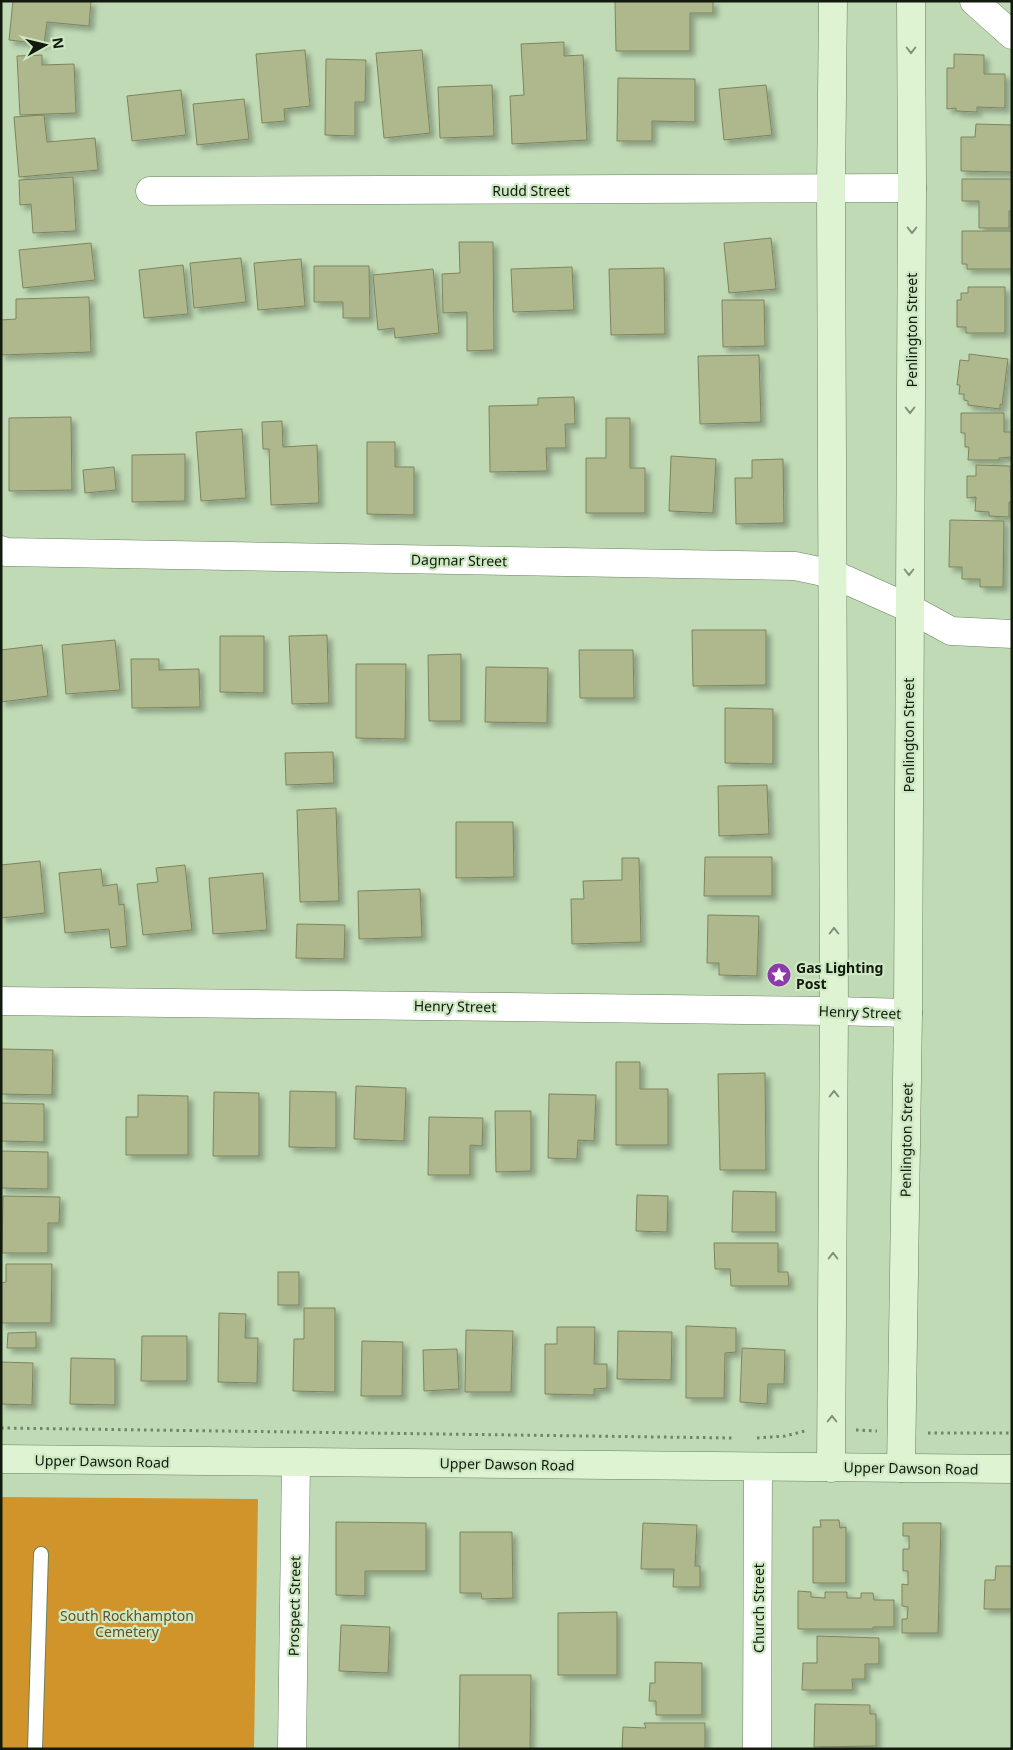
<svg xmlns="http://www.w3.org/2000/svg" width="1013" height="1750" viewBox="0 0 1013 1750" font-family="'Noto Sans',sans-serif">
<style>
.green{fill:#d1942b}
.building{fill:#afb78d;stroke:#7d855d;filter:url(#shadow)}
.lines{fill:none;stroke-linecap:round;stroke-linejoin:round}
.lane-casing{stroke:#6a8260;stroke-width:16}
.street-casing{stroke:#6a8260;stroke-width:29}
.secondary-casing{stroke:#6a8260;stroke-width:29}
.path{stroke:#718369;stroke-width:3;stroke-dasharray:2.5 4;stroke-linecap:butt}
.lane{stroke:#fff;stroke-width:14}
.street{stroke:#fff;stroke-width:28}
.secondary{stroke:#ddf3d2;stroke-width:28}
.oneway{stroke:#819179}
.labels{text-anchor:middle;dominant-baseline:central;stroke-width:4.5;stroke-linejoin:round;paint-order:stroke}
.street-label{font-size:14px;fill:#111a0d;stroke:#cde8c2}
.poi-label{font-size:14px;font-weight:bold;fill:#111a0d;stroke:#cde8c2;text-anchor:start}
.park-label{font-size:14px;fill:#6a4e22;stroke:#cde8c2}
</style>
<defs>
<filter id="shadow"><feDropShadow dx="4.5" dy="4.5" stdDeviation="2.5" flood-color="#0004"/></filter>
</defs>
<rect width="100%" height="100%" fill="#c0dab5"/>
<path class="green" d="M1 1497 258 1499 254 1749H1Z"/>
<g class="building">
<path d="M13 1H91L89 26 47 22 44 44 9 40Z"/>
<path d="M615 1H713V13H690V51H616Z"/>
<path d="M564 42V56L583 55 587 140 512 144 510 96 524 95 521 44Z"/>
<path d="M305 50 310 106 284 109 285 121 262 123 256 54Z"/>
<path d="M422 50 430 133 384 138 376 53Z"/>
<path d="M954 54 984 55V74H1005V108L977 107V112L956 111V108L947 109V68H954Z"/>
<path d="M42 55V65L74 64 76 113 20 115 17 56Z"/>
<path d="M326 59 366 60 365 102H355V136L325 135Z"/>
<path d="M618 78 695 79V122L652 121V141H617Z"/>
<path d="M492 85 494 136 440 138 438 87Z"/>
<path d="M766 85 772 135 724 140 719 89Z"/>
<path d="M181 90 186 135 132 141 127 96Z"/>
<path d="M244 99 249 139 197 145 193 104Z"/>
<path d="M44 115 47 142 95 138 98 170 19 177 14 117Z"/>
<path d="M976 124 1012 125V172L961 171V137H975Z"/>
<path d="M73 177 76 231 33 233 31 204 20 205 19 180Z"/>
<path d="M962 179H1012V211H1009V228H979V201H962Z"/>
<path d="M962 231H1012V269H967V264H962Z"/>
<path d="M771 238 776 289 729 293 724 243Z"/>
<path d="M459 242H493L494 350 467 351V312L443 313 442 274 460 273Z"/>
<path d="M91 243 95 280 23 288 19 250Z"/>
<path d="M241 258 246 302 194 308 190 263Z"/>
<path d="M301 259 305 306 258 310 254 263Z"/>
<path d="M183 265 188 314 144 318 139 270Z"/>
<path d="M314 266H369L370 318H343V302H314Z"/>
<path d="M572 267 574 310 513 312 511 269Z"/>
<path d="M664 268 665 334 611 335 609 269Z"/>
<path d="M433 269 439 333 395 338 394 328 378 330 373 275Z"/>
<path d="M968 287H1005V333H966V327H957V300H961V293H968Z"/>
<path d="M89 297 91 352 1 355V320L16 319V299Z"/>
<path d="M722 300H764L765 346 723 347Z"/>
<path d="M969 354 1008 359 1002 405 1000 404V409L968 405V401L964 400V394H959L960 385H957L960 360 969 361Z"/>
<path d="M759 355 761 422 700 424 698 356Z"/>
<path d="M574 397 575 424H565L566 448H546L547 471 490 472 489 406 538 405V398Z"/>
<path d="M961 413H1004V432H1012V457L999 458V460H968L969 447H965V433H961Z"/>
<path d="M71 417 72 490 9 491V418Z"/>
<path d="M606 418H630V468H645V513H586V458H606Z"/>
<path d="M282 421 283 447 317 445 319 503 271 505 269 449H263L262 422Z"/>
<path d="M242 429 246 498 201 501 196 432Z"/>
<path d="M367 442H395V467H414V515L367 514Z"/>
<path d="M185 454V501L132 502V455Z"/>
<path d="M671 456 716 459 713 513 669 511Z"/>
<path d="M783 459 784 523 736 524 735 478H752V460Z"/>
<path d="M976 465 1010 466 1012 502H1009V517L989 516V512L975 511 976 497 967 498V476H976Z"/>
<path d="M114 467 116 490 85 493 83 470Z"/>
<path d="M950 520 1004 521 1003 587H980V579H962V567H949Z"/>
<path d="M692 630H766V685L693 686Z"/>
<path d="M327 635 329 703 292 704 289 636Z"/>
<path d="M220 636H264V693L220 692Z"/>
<path d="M115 640 120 690 66 694 62 645Z"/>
<path d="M42 645 48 696 1 702V650Z"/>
<path d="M579 650H633L634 698H580Z"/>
<path d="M461 654V721H429L428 655Z"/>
<path d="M131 659H159V670L199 669 200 707 132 708Z"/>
<path d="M356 664H406L405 739 356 738Z"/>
<path d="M486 667 548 668 547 723 485 722Z"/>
<path d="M725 708 773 709V764L725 763Z"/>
<path d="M333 752 334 783 286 785 285 753Z"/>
<path d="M767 785 769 834 719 836 718 786Z"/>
<path d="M336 808 339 901 300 902 297 810Z"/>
<path d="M456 822H513L514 877 456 878Z"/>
<path d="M705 857H772V896H704Z"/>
<path d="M622 858H639L641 942 572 944 571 899H584L583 881 622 880Z"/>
<path d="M40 861 45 913 1 918V865Z"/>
<path d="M185 865 192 930 143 935 137 884 158 882 156 868Z"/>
<path d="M101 869 103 886 117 884 119 905 124 904 127 946 111 948 109 929 65 933 59 873Z"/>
<path d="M263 873 267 930 213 934 209 878Z"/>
<path d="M420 889 422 937 359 939 358 891Z"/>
<path d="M708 915 759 916 757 976 719 975V963H707Z"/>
<path d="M297 924 345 925 344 959 296 958Z"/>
<path d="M1 1049 53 1050 52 1095 1 1094Z"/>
<path d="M616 1062H640V1089H668V1145H616Z"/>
<path d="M765 1073 766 1170H720L718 1074Z"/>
<path d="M356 1086 406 1088 404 1141 354 1139Z"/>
<path d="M290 1091 336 1092V1148L289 1147Z"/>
<path d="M214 1092 259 1093V1156H213Z"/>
<path d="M549 1094 596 1095 594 1141 578 1140 577 1159 548 1158Z"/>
<path d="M138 1095 188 1096V1155H126V1117H138Z"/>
<path d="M1 1103 44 1104V1142L1 1141Z"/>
<path d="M495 1111H531V1171L496 1172Z"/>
<path d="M429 1117 483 1118 482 1146 470 1145V1175H428Z"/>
<path d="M1 1151 48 1152V1189L1 1188Z"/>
<path d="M733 1191 776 1192V1232H732Z"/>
<path d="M637 1195 668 1196 667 1232 636 1231Z"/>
<path d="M3 1196 60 1197 59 1223H48V1253H2Z"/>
<path d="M714 1243H778V1272H788L789 1286H731L730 1269H715Z"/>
<path d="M6 1264H52L51 1323H1V1283L6 1282Z"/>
<rect x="278" y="1272" width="21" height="33"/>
<path d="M304 1308H335V1392L293 1391 294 1339H304Z"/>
<path d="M219 1313 246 1314 245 1338H258L257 1383 218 1382Z"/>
<path d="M686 1326 736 1328V1352L725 1353 724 1398H686Z"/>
<path d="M557 1327H595L594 1364H607V1388L594 1389V1395L545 1394V1344H557Z"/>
<path d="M466 1330 513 1331 511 1392H465Z"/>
<path d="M618 1331 672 1332 671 1380 617 1379Z"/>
<path d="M36 1332V1348H7L8 1333Z"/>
<path d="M142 1336H187V1381H141Z"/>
<path d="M362 1341 403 1342 402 1396H361Z"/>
<path d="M742 1348 785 1350 784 1384H768L767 1404 740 1402Z"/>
<path d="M457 1349 459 1389 424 1391 423 1350Z"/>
<path d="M71 1358 115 1359V1405L70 1404Z"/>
<path d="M1 1362 33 1363 32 1405 1 1404Z"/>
<path d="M820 1520H839L840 1528 846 1527V1583H813V1527H821Z"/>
<path d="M336 1522 426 1523V1571H365V1596L336 1595Z"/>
<path d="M643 1523 697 1525 695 1566H700V1587H673L674 1569H641Z"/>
<path d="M903 1523H941L938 1633H902V1619H907L908 1607 902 1606V1584L908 1585V1571H903V1549H909V1536H903Z"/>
<path d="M460 1532H512L513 1598 482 1599 481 1593H460Z"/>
<path d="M996 1566H1012V1609H984L985 1580H995Z"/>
<path d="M798 1591 811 1592V1597L825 1598V1592H847V1598H861V1593H873L874 1600H894V1627H873V1629H798Z"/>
<path d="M617 1612V1675H558V1613Z"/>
<path d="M341 1625 390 1627 388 1673 339 1671Z"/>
<path d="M817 1636 879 1638V1664H865V1679H852L853 1690H802L803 1663H817Z"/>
<path d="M655 1662 702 1663V1715H656V1701H649L650 1683H655Z"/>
<path d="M460 1675H531L530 1749H459Z"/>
<path d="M815 1704 870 1705V1714H876V1746L814 1747Z"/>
<path d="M644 1723H705V1749H622L623 1727 646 1728Z"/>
</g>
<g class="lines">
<defs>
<path id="lane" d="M35 1749 41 1554"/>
<g id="street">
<path d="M974 1 1012 35"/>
<path d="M150 191 912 188"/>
<path d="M1 550 6 552 795 566 833 574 909 608 951 631 1012 634"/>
<path d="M1 1001 834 1011 908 1013"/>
<path d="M292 1749 296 1463"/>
<path d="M757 1749 758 1467"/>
</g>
<g id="secondary">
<path d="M1 1459 1012 1469"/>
<path d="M831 1468 834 1011 831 189 833 1"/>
<path d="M901 1468 908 1013 912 188 911 1"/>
</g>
</defs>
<use href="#lane" class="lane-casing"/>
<use href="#street" class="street-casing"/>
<use href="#secondary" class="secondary-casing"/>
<g class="path">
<path d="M1 1428 733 1438"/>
<path d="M856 1430 877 1431"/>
<path d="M928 1433H1012"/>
<path d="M757 1438 785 1436 805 1431"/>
</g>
<use href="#lane" class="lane"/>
<use href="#street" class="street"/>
<use href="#secondary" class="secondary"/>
</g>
<defs><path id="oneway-chevron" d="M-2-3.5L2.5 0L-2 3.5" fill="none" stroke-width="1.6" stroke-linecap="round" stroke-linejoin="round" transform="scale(1.25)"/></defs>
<g class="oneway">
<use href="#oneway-chevron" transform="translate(911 50) rotate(90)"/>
<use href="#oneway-chevron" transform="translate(912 230) rotate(90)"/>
<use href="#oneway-chevron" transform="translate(910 410) rotate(90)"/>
<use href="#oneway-chevron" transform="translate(909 572) rotate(90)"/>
<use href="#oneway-chevron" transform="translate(834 931) rotate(-90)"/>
<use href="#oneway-chevron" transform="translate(834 1094) rotate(-90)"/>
<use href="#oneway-chevron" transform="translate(833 1256) rotate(-90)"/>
<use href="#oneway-chevron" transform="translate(832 1419) rotate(-90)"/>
</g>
<defs>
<symbol id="sight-disc" viewBox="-11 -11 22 22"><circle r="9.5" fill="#8e3baa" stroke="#cde8c2"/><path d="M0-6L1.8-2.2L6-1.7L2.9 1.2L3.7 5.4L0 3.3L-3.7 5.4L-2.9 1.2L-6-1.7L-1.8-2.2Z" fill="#fff"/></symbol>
</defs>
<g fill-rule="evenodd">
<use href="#sight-disc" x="765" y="961" width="28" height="28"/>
</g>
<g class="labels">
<g class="street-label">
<text x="531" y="190">Rudd Street</text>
<text transform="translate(911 330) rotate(-90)">Penlington Street</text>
<text transform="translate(459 560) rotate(1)">Dagmar Street</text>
<text transform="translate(908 735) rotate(-90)">Penlington Street</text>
<text transform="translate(455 1006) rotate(1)">Henry Street</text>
<text transform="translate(860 1012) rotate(2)">Henry Street</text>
<text transform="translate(906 1140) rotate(-89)">Penlington Street</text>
<text transform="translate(102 1461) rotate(1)">Upper Dawson Road</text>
<text transform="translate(507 1464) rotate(1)">Upper Dawson Road</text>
<text transform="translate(911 1468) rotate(1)">Upper Dawson Road</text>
<text transform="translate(294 1606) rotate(-89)">Prospect Street</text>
<text transform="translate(758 1608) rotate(-90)">Church Street</text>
</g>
<g class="poi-label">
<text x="796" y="967">Gas Lighting<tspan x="796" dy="16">Post</tspan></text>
</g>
<g class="park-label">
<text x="127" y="1615">South Rockhampton<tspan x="127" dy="16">Cemetery</tspan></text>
</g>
</g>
<rect width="1013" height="1750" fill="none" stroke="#111a0d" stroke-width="5"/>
<g transform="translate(45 45) rotate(82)" stroke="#cde8c2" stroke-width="4" paint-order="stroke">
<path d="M0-4L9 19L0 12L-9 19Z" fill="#111a0d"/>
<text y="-8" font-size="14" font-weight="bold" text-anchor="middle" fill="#111a0d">N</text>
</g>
</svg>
